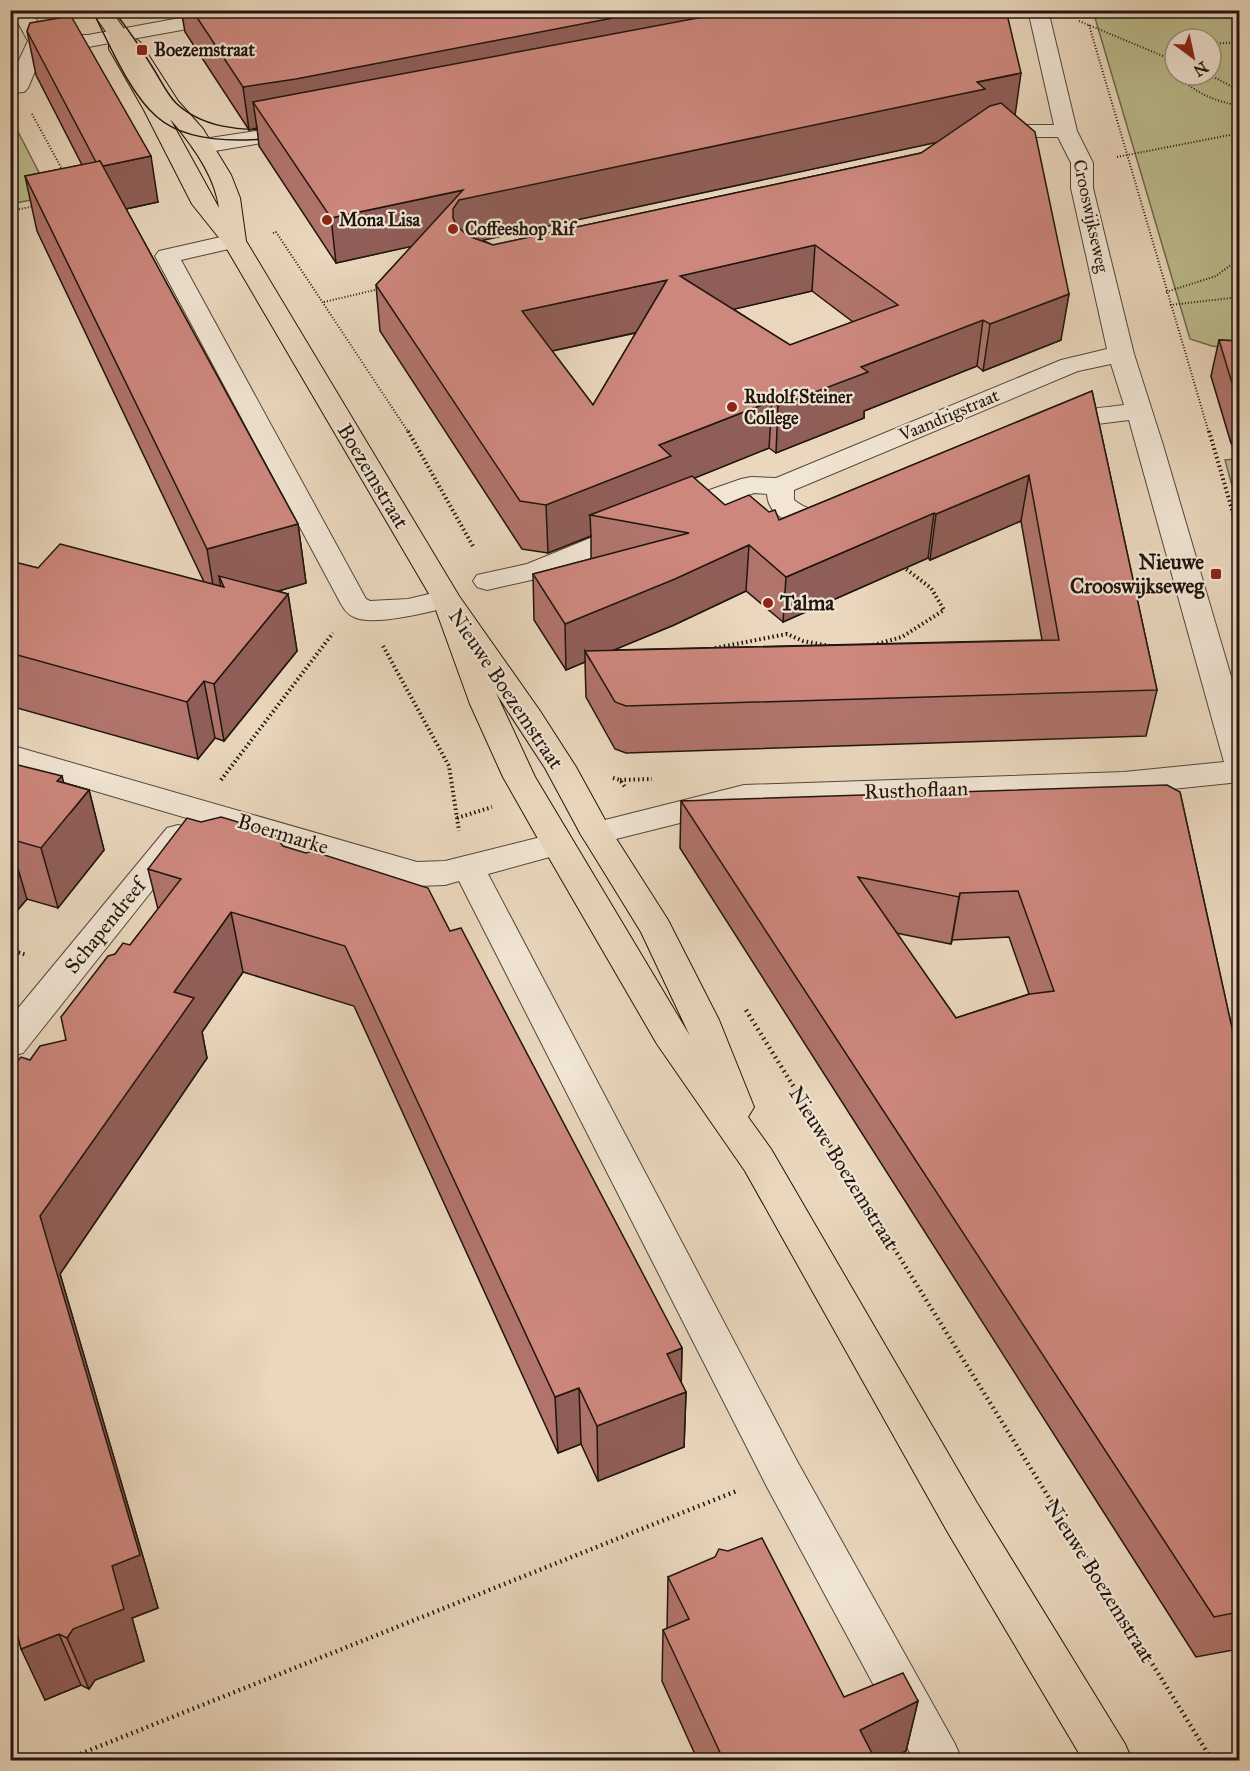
<svg xmlns="http://www.w3.org/2000/svg" width="1250" height="1771" viewBox="0 0 1250 1771" font-family="'IM FELL Great Primer',serif">
<style>
.green{fill:#bcbd8e;stroke:#6e694e;stroke-width:1.5;fill-rule:evenodd}
.lines{fill:none;stroke-linecap:round;stroke-linejoin:round}
.minor-casing{stroke:#53463a;stroke-width:2}
.major-casing{stroke:#21150e;stroke-width:2}
.path-far2{stroke:#21150e;stroke-width:2;stroke-dasharray:1 2;stroke-linecap:butt}
.path-far1{stroke:#21150e;stroke-width:4;stroke-dasharray:1.5 3;stroke-linecap:butt}
.path{stroke:#21150e;stroke-width:4.5;stroke-dasharray:1.5 4;stroke-linecap:butt}
.minor{fill:#f1e5d4;fill-rule:evenodd}
.major{fill:#ead7bd;fill-rule:evenodd}
.tram{stroke:#21150e;stroke-width:1.5}
.wall{fill:#b0746c;stroke:#21150e;stroke-width:1.5;fill-rule:evenodd}
.shaded-wall{fill:#905e58;stroke:#21150e;stroke-width:1.5}
.building{fill:#cd877d;stroke:#21150e;stroke-width:1.5;fill-rule:evenodd}
.poi-dot{fill:#8f2418;stroke:#f1e5d4;stroke-width:2}
.labels{text-anchor:middle;dominant-baseline:central;stroke-width:4.5;stroke-linejoin:round;paint-order:stroke}
.far-poi-label{font-size:18px;font-weight:bold;fill:#21150e;stroke:#f1e5d4;text-anchor:start}
.far-street-label{font-size:18px;fill:#21150e;stroke:#f1e5d4}
.street-label{font-size:21px;fill:#21150e;stroke:#f1e5d4}
.poi-label{font-size:21px;font-weight:bold;fill:#21150e;stroke:#f1e5d4;text-anchor:end}
</style>
<rect width="100%" height="100%" fill="#ead7bd"/>
<filter id="stains"><feTurbulence type="fractalNoise" baseFrequency=".00333" numOctaves="4"/><feColorMatrix values="0 0 0 0 .2 0 0 0 0 .09 0 0 0 0 .02 0 0 0 .5 -.17"/></filter>
<radialGradient id="worn" r=".72"><stop offset=".6" stop-color="#630" stop-opacity="0"/><stop offset="1" stop-color="#630" stop-opacity=".3"/></radialGradient>
<g class="green">
<path d="M1093 11H1239V350L1212 346 1190 339ZM1175 39H1211V75H1175Z"/>
<path d="M11 118 51 196 11 204Z"/>
<path d="M1211 376 1239 377V511L1225 460 1236 459Z"/>
</g>
<g class="lines">
<defs>
<g id="minor">
<path d="M11 10H31L45 35H88L223 10H269L266 14 259 16 88 47H45L28 88 24 92 10 93V79L28 41Z"/>
<path d="M1028 10H1048L1077 131 1093 163V188L1134 354 1163 445 1240 707V782L1124 794 744 807 596 844 585 841 580 833 585 825 744 785 1124 772 1224 762 1129 420 1089 425 1056 437 1047 435 1043 429C1056 410 1103 408 1124 405L1111 364 1078 371 794 490V500C814 516 827 507 849 512L853 518 849 524C824 530 769 529 767 494L754 493 545 577 487 590 477 587 473 581 477 575 527 564 698 494 741 479 751 477 776 478 1061 360 1107 349 1071 188V163L1058 137H1026L991 146 983 144 980 139 983 134 1026 125H1054Z"/>
<path d="M301 124 309 125 312 130 309 135 203 153 195 151 192 146 195 141 203 139Z"/>
<path d="M234 234 242 236 246 241 242 246 181 260 366 599 370 601 408 599 446 590 456 593 460 599 456 605C434 611 374 627 354 617 348 615 344 609 341 604L155 256 159 251Z"/>
<path d="M10 745 417 862 445 861 557 833 568 836 573 844 568 852 488 874 797 1461 955 1744 962 1760H914L767 1487 459 881 445 885 417 886 10 766Z"/>
<path d="M178 825 189 828 194 836 189 844 23 1053 10 1056V1018L167 828Z"/>
</g>
<path id="major" d="M91 10H111L126 32 140 42 178 101 203 129 231 175 240 198 246 241 459 596 540 711 576 767 610 829 668 920 719 1020 754 1107 748 1117 771 1149 977 1503 1125 1744 1132 1760H1083L947 1531 745 1171 657 1044 541 844 503 777 470 704 432 599 224 244 192 204 144 110 109 49V36ZM170 119C191 143 215 175 219 208ZM496 693 545 768 580 833 641 932 690 1036 535 777Z"/>
</defs>
<use href="#minor" class="minor-casing"/>
<use href="#major" class="major-casing"/>
<g class="path-far2">
<path d="M1079 21 1175 61"/>
<path d="M1089 25 1209 433"/>
<path d="M1211 44 1240 42"/>
<path d="M1178 75C1195 94 1216 101 1240 106"/>
<path d="M1210 75 1240 91"/>
<path d="M32 114 63 171"/>
<path d="M1117 157 1240 133"/>
<path d="M10 211 35 206"/>
<path d="M273 233 276 232 409 433"/>
<path d="M1166 292 1216 276 1240 258"/>
<path d="M324 302 379 289"/>
<path d="M1170 305 1240 297"/>
</g>
<g class="path-far1">
<path d="M408 431 474 548"/>
<path d="M1209 431 1240 537"/>
<path d="M873 645 902 637 944 610 931 588 902 566"/>
<path d="M383 646 449 766 459 831"/>
<path d="M715 648 787 634 803 641 830 646"/>
<path d="M613 778 620 780 625 787"/>
<path d="M221 780 333 633"/>
<path d="M620 780 652 779"/>
<path d="M457 818 492 807"/>
<path d="M10 950 27 955"/>
</g>
<g class="path">
<path d="M746 1010 1212 1760"/>
<path d="M65 1760 739 1490"/>
</g>
<use href="#minor" class="minor"/>
<use href="#major" class="major"/>
<g class="tram">
<path d="M92 10C109 43 129 93 157 117 187 143 237 142 274 138"/>
<path d="M113 10C128 29 141 48 153 68 160 79 167 94 176 103 202 128 239 130 273 130"/>
</g>
</g>
<g class="wall">
<path d="M171 10H1006L1015 115 1061 340 983 371 977 366 864 411V418L776 453 769 448 694 478 725 505 779 520 1092 391 1157 690 1146 736 626 753 615 749 586 697 585 662 566 670 534 620 533 574 591 559V536L548 553 522 549 380 331 376 285 412 246 336 263 259 146 257 128 249 130 185 32 182 15 175 17ZM937 142 921 153 493 245 482 240ZM812 291 853 322 790 345 733 309ZM636 333 593 405 552 351ZM1021 521 1042 640 613 650 674 625 746 591 783 622 928 558 930 560Z"/>
<path d="M27 31 158 202 126 209 298 524 306 583 278 591 288 594 297 651 224 741 215 738 198 759 10 706V561L38 568 204 582 37 231 25 176 82 165 36 75Z"/>
<path d="M1219 340 1239 341V443H1231L1211 376Z"/>
<path d="M10 763 64 783 89 790 104 850 58 908 27 899 10 919Z"/>
<path d="M1180 792 1239 1060V1649L1196 1657 680 848 681 801ZM896 933 951 944 952 940 1009 937 1029 994 956 1018Z"/>
<path d="M283 846 450 931 682 1348 681 1382 686 1392 684 1447 598 1481 581 1444 558 1453 354 1006 243 972 202 1032 207 1058 60 1274 158 1608 132 1618 144 1661 95 1680 89 1689 81 1685 45 1700 30 1060 66 1040 115 954 130 945 158 909 148 869Z"/>
<path d="M668 1577 844 1697 918 1701 906 1751 887 1761H698L662 1681 663 1630 667 1629Z"/>
</g>
<g class="shaded-wall">
<path d="M174 10H181L182 15 175 17Z"/>
<path d="M654 10H868L253 102 257 128 249 130 243 87Z"/>
<path d="M10 32 16 60 15 63 10 64Z"/>
<path d="M1021 73 1015 116 980 133 461 245 454 237 336 263 331 218Z"/>
<path d="M151 156 158 202 107 213 99 167Z"/>
<path d="M815 245 812 291 679 322 680 276Z"/>
<path d="M667 280 666 326 524 357 522 311Z"/>
<path d="M1069 294 1061 340 983 371 990 324Z"/>
<path d="M983 320 977 366 864 411V418L776 453 778 406 861 367Z"/>
<path d="M772 401 769 448 670 488 590 515 591 536 548 553 546 505 659 445Z"/>
<path d="M1029 475 1021 521 930 560 936 514Z"/>
<path d="M934 513 928 558 783 622 786 577Z"/>
<path d="M298 524 306 583 227 606 224 587 219 576 224 607 217 609 207 549Z"/>
<path d="M749 545 746 591 674 625 590 660 585 651V662L566 670 565 624Z"/>
<path d="M288 594 297 651 224 741 214 684Z"/>
<path d="M204 681 215 738 198 759 187 702Z"/>
<path d="M62 776 71 812 89 790 104 850 58 908 41 848 57 781Z"/>
<path d="M10 842 27 899 10 919Z"/>
<path d="M960 893 952 940 951 944 959 897Z"/>
<path d="M231 912 243 972 202 1032 207 1058 60 1274 158 1608 132 1618 144 1661 95 1680 89 1689 67 1638 112 1566 40 1216 174 992Z"/>
<path d="M682 1348 681 1394 686 1392 684 1447 598 1481 597 1426 667 1354Z"/>
<path d="M579 1388 581 1444 558 1453 555 1397Z"/>
<path d="M59 1634 81 1685 45 1700 21 1649Z"/>
<path d="M918 1701 906 1751 887 1761H854L860 1730Z"/>
</g>
<g class="building">
<path d="M192 10H654L296 79 243 87Z"/>
<path d="M740 10H1006L1021 73 977 82 985 89 459 200 453 209V218L456 225 468 236 493 245 921 153 990 106 1001 103 1035 132 1069 294 990 324 983 320 861 367 868 372 778 406 772 401 659 445 671 456 546 505 520 501 376 285 463 190 331 218 253 102ZM815 245 898 305 790 345 680 276ZM667 280 593 405 522 311Z"/>
<path d="M71 16 151 156 103 166 100 161 96 162 27 31 30 23Z"/>
<path d="M100 161 298 524 207 549 25 176Z"/>
<path d="M1219 340 1239 341V406Z"/>
<path d="M1092 391 1157 690 626 706 615 702 585 651 1059 640 1029 475 936 514 934 513 786 577 749 545 675 579 565 624 533 574 689 533 590 515 692 476 725 505 749 495 769 512 775 510 779 520Z"/>
<path d="M60 544 224 587 219 576 288 594 214 684 204 681 187 702 10 653V561L38 568Z"/>
<path d="M10 763 62 776 57 781 89 790 41 848 10 839Z"/>
<path d="M1167 785 1180 792 1239 1060V1612L1214 1617 681 801ZM858 877 959 897 960 893 1018 891 1054 991 1030 994 956 1018Z"/>
<path d="M221 817 272 832 283 846 306 853 312 851 428 888 450 931 461 928 682 1348 667 1354 686 1392 597 1426 579 1388 555 1397 345 946 231 912 174 992 194 998 40 1216 140 1555 112 1566 124 1609 73 1629 67 1638 59 1634 21 1649 10 1606V1070L21 1057 30 1060 40 1046 66 1040 61 1017 108 956 115 954 123 943 130 945 181 879 148 869 187 818 201 822Z"/>
<path d="M762 1538 844 1697 903 1673 918 1701 860 1730 876 1761H724L663 1630 689 1619 668 1577 715 1557 719 1549 728 1551Z"/>
</g>
<g class="poi-dot">
<rect x="136" y="44" width="12" height="12" rx="3"/>
<circle cx="327" cy="220" r="6"/>
<circle cx="453" cy="229" r="6"/>
<circle cx="732" cy="407" r="6"/>
<rect x="1210" y="568" width="12" height="12" rx="3"/>
<circle cx="768" cy="603" r="6"/>
</g>
<g class="labels">
<g class="far-poi-label">
<text x="154" y="50">Boezemstraat</text>
<text x="339" y="220">Mona Lisa</text>
<text x="465" y="229">Coffeeshop Rif</text>
<text x="744" y="397">Rudolf Steiner<tspan x="744" dy="21">College</tspan></text>
</g>
<g class="far-street-label">
<text transform="translate(1091 216) rotate(78)">Crooswijkseweg</text>
<text transform="translate(949 415) rotate(-23)">Vaandrigstraat</text>
</g>
<g class="street-label">
<text transform="translate(373 476) rotate(59)">Boezemstraat</text>
<text transform="translate(506 689) rotate(56)">Nieuwe Boezemstraat</text>
<text transform="translate(916 790) rotate(-2)">Rusthoflaan</text>
<text transform="translate(283 834) rotate(17)">Boermarke</text>
<text transform="translate(105 926) rotate(-51)">Schapendreef</text>
<text transform="translate(844 1168) rotate(58)">Nieuwe Boezemstraat</text>
<text transform="translate(1100 1581) rotate(58)">Nieuwe Boezemstraat</text>
</g>
<g class="poi-label">
<text x="1204" y="562">Nieuwe<tspan x="1204" dy="24">Crooswijkseweg</tspan></text>
<text x="780" y="603" text-anchor="start">Talma</text>
</g>
</g>
<rect width="1250" height="1771" fill="none" stroke="#ead7bd" stroke-width="36"/>
<rect x="12" y="12" width="1226" height="1747" fill="none" stroke="#21150e" stroke-width="3"/>
<rect x="18" y="18" width="1214" height="1735" fill="none" stroke="#21150e" stroke-width="1.5"/>
<g transform="translate(1193 57) rotate(147)"><circle r="28" fill="#f1e5d4" stroke="#9e9285" stroke-width="1.5"/>
<path d="M0-4.5L10 22L0 15L-10 22Z" fill="#8f2418"/>
<text y="-9" font-size="16" font-weight="bold" text-anchor="middle" fill="#21150e">N</text>
</g>
<rect width="100%" height="100%" filter="url(#stains)"/>
<rect width="100%" height="100%" fill="url(#worn)"/>
</svg>
